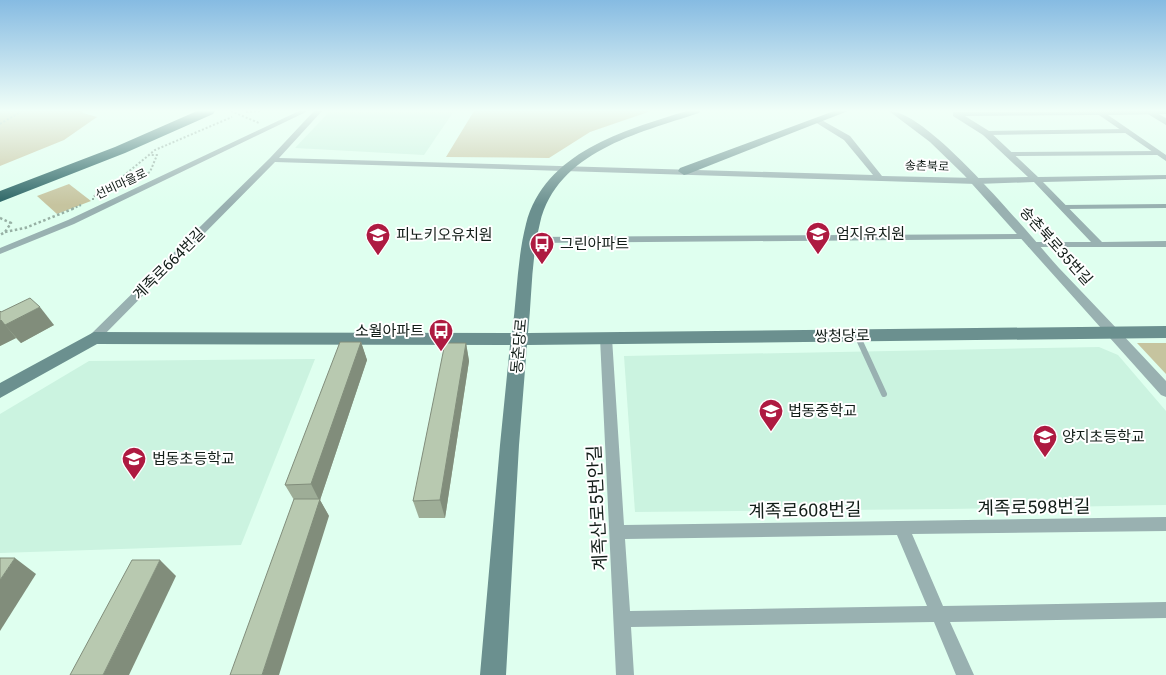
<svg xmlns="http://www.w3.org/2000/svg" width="1166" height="675" viewBox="0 0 1166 675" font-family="Roboto,'Noto Sans KR',sans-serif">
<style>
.built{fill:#cbf3e0}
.green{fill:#c6c49f}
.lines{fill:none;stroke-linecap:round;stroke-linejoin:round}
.path-far1{stroke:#97b0a4;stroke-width:2;stroke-dasharray:2 2;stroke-linecap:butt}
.path{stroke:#97b0a4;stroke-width:2.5;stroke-dasharray:2.5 2.5;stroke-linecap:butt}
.service-far1{stroke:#99b1b1;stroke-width:4}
.service{stroke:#99b1b1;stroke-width:6}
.minor{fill:#99b1b1;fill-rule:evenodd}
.tertiary{fill:#99b1b1;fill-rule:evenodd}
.secondary{fill:#6b908f;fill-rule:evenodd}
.motorway{fill:#296363;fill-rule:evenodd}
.wall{fill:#9ead97}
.shaded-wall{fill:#818d7b}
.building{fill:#b8c9b0;stroke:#818d7b}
.labels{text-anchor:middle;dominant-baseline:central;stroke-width:4;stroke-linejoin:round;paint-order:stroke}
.far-street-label{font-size:12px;fill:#121d18;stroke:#fff}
.poi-label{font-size:15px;fill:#121d18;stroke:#fff;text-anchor:start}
.street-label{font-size:15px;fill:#121d18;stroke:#fff}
.near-street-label{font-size:18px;fill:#121d18;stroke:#fff}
</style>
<rect width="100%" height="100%" fill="#dfffef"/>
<g class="built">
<path d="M330 111H454L424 155 295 148Z"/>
<path d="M1099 347 1118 355 1166 411V505L949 509 635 512 624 356Z"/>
<path d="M315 359 241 545 0 553V414L89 361Z"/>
</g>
<g class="green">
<path d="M0 111H82L83 113 97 117 64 140 0 166Z"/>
<path d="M474 111H651L590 132 549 158 446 157Z"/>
<path d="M69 184 91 201 57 214 37 196Z"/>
<path d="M1137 343H1166V374Z"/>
</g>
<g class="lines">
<g class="path-far1">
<path d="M231 111 259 123"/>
<path d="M246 112 260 111"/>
<path d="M0 124 22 111"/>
<path d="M134 181 150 172 157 155H150"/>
<path d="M93 200V197L116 182 155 150 232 117"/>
<path d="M72 209 81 205"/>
</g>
<g class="path">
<path d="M0 218 11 223 5 232 0 235"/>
<path d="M5 232 25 228 75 208"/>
</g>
<g class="service-far1">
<path d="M986 133 1127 131"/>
<path d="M1008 154 1157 153"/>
<path d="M1063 207 1166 206"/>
</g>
<path class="service" d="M857 335 884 394"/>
<g class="minor">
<path d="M299 111H308L74 224 0 254V248L68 220Z"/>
<path d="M314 111H322L279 158 873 175 844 140 815 122 814 120 818 118 850 136 882 176 977 178 1028 177 983 135 953 116V112L1166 111V114L1108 115 1166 155V161L1099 115 965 116 989 131 1038 177 1166 175V179L1043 182 1102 242 1166 241V247H1028V243L1031 242H1091L1034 182 977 184 275 162 98 341H90L88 338 90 335 270 158Z"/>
<path d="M1024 234 1029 237 1027 239 530 243 525 240 530 237Z"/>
<path d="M606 334 612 338 624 525 1166 517V531L912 534 943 606 1166 602V618L950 622 974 675H956L934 622 631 627 634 675H616L600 338ZM897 535 927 606 630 611 625 539Z"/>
</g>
<g class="tertiary">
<path d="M889 111C929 111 1029 235 1059 268 1095 306 1131 343 1166 381V397L1161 395 964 175 930 142Z"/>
<path d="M1143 111H1153L1166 118V125Z"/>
</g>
<g class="secondary">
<path d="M686 111H700L699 113C638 133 557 152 540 223 531 259 532 297 528 333L1166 326V338L527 345 519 445 506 675H480L500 445 510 345 97 344 0 398V383L94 332 512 333C517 297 517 259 526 224 545 152 623 131 686 111Z"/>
<path d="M834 111H848L688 174 684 175 678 171 680 168Z"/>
</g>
<path class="motorway" d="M197 111H215L213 114 125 153 0 202V191L115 147Z"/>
</g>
<g class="wall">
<path d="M0 311 1 312 54 325 21 343 16 338 0 346Z"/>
<path d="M361 342 367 360 320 500 329 516 294 500 285 485Z"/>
<path d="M466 343 469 361 445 518H419L413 501Z"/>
</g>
<g class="shaded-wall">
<path d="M40 307 54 325 21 343 5 325Z"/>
<path d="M1 320 16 338 0 346V321Z"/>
<path d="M361 342 367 360 320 500 329 516 279 675H262L319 500 311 484Z"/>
<path d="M466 343 469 361 445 518 440 500Z"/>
<path d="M15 558 36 574 0 631V580Z"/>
<path d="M160 560 176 576 129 675H103Z"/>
</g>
<g class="building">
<path d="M30 298 40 307 5 325 1 320 0 321V311L1 312Z"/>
<path d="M340 342H361L311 484 285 485Z"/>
<path d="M445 343H466L440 500 413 501Z"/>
<path d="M294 499H320L262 675H230Z"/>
<path d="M0 558H15L0 580Z"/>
<path d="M132 560H160L103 675H70Z"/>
</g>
<linearGradient id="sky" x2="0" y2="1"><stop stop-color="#86bbe2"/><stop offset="0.54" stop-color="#f1fff8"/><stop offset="1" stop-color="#f1fff8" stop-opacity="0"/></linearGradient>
<rect width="1166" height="205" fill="url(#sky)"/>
<defs>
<symbol id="school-pin" viewBox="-11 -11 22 30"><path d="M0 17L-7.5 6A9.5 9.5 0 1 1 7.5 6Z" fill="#ae1a41" stroke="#fff"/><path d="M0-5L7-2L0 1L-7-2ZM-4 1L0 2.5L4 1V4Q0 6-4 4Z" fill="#fff"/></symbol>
<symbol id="bus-pin" viewBox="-11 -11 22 30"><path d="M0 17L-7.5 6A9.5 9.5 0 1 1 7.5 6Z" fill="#ae1a41" stroke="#fff"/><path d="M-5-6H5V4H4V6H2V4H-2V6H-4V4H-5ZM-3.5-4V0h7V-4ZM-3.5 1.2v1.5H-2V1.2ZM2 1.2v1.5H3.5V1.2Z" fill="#fff"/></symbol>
</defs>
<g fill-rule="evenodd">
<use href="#school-pin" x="804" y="220" width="28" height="38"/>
<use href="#school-pin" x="364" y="221" width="28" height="38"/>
<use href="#bus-pin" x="528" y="230" width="28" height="38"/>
<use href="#bus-pin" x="427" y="317" width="28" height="38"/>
<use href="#school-pin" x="757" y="397" width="28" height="38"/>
<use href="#school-pin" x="1031" y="423" width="28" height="38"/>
<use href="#school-pin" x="120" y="445" width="28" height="38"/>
</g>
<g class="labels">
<g class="far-street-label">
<text transform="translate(927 166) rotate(2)">송촌북로</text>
<text transform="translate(121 184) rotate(-25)">선비마을로</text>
</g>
<g class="poi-label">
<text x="836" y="234">엄지유치원</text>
<text x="396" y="235">피노키오유치원</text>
<text x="560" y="244">그린아파트</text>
<text x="424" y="331" text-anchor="end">소월아파트</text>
<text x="788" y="411">법동중학교</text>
<text x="1062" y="437">양지초등학교</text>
<text x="152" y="459">법동초등학교</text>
</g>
<g class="street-label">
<text transform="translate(1056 246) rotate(48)">송촌북로35번길</text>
<text transform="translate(169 264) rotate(-45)">계족로664번길</text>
<text transform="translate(842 336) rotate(-1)">쌍청당로</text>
<text transform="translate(519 346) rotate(-85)">동춘당로</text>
</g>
<g class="near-street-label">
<text transform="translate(1034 507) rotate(-1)">계족로598번길</text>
<text transform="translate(597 508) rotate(-93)">계족산로5번안길</text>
<text transform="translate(805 510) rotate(-1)">계족로608번길</text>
</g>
</g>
</svg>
